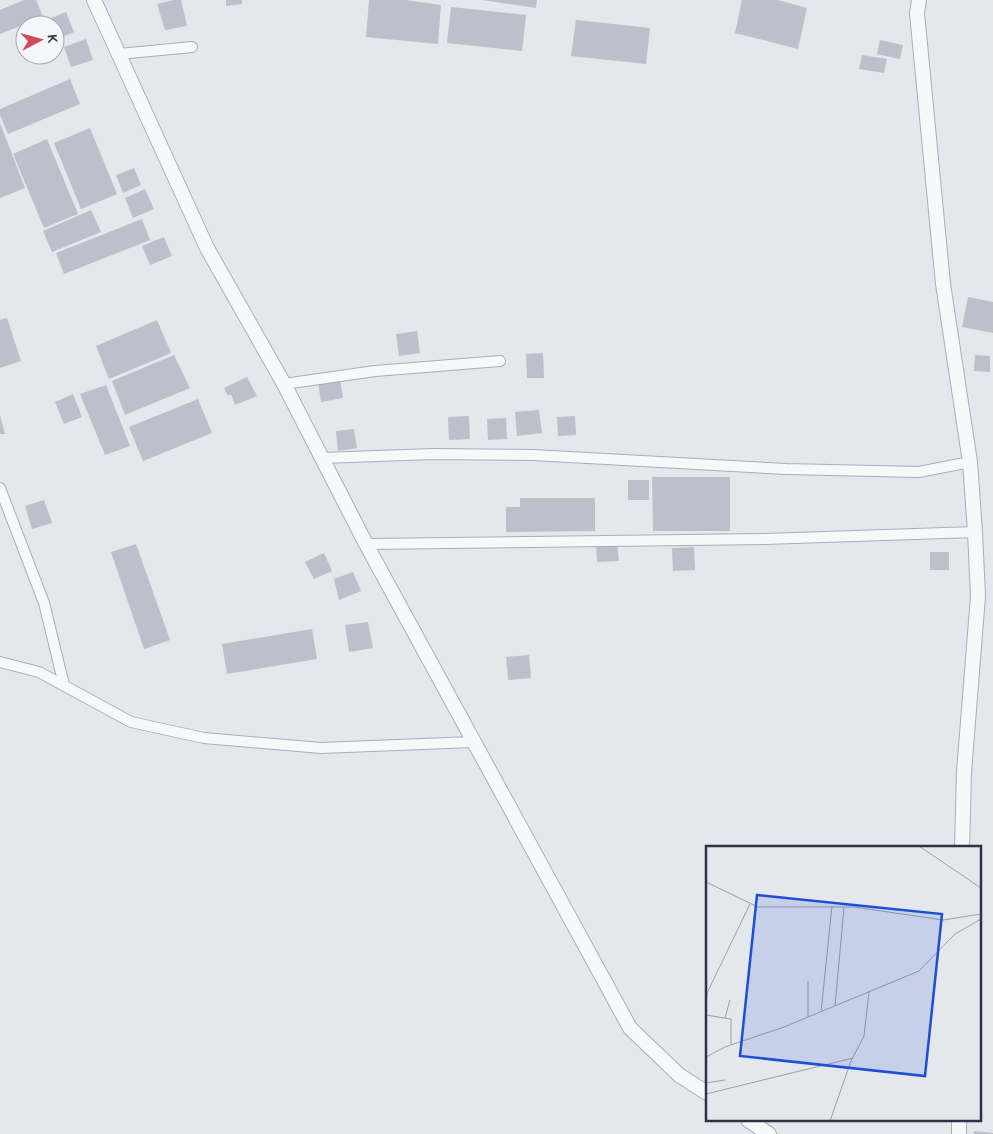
<svg xmlns="http://www.w3.org/2000/svg" width="993" height="1134" viewBox="0 0 993 1134" font-family="Karla,sans-serif">
<style>
.building{fill:#bbc0ca}
.lines{fill:none;stroke-linecap:round;stroke-linejoin:round}
.minor-casing{stroke:#a9aeb7;stroke-width:12}
.tertiary-casing{stroke:#a9aeb7;stroke-width:16}
.minor{stroke:#f7f8fa;stroke-width:10}
.tertiary{stroke:#f7f8fa;stroke-width:14}
.inset-road{fill:none;stroke:#9a9fa9;stroke-width:1}
.view{fill:#1d4ed8;fill-opacity:0.15;stroke:#1d4ed8;stroke-width:2.5}
.inset-edge{fill:none;stroke:#2b3445;stroke-width:2.5}
</style>
<rect width="100%" height="100%" fill="#e4e7ec"/>
<g class="building">
<path d="M24 0H36L43 17 0 34V10Z"/>
<path d="M174 0H181L187 26 165 30 157 4Z"/>
<path d="M226 0H242V4L226 6Z"/>
<path d="M369 0H406L441 5 438 44 366 37Z"/>
<path d="M482 0H537L536 8Z"/>
<path d="M742 0H778L807 8 798 49 735 33Z"/>
<path d="M451 7 526 15 522 51 447 43Z"/>
<path d="M66 12 74 32 55 40V25L39 23Z"/>
<path d="M576 20 650 28 646 64 571 56Z"/>
<path d="M86 39 93 60 71 67 64 47Z"/>
<path d="M880 40 903 45 900 59 877 54Z"/>
<path d="M862 55 887 59 884 73 859 69Z"/>
<path d="M70 79 80 104 8 134 0 115V109Z"/>
<path d="M0 123 25 188 0 198Z"/>
<path d="M90 128 117 194 81 209 54 143Z"/>
<path d="M47 139 78 214 44 228 13 154Z"/>
<path d="M134 168 141 185 123 193 116 175Z"/>
<path d="M145 189 154 209 133 218 125 198Z"/>
<path d="M91 210 101 232 52 252 43 231Z"/>
<path d="M142 219 150 240 64 274 56 253Z"/>
<path d="M164 237 172 256 150 265 142 246Z"/>
<path d="M968 297 993 302V333L962 327Z"/>
<path d="M7 318 21 361 0 368V320Z"/>
<path d="M157 320 171 353 109 379 96 346Z"/>
<path d="M417 331 420 353 399 356 396 334Z"/>
<path d="M543 353 544 378H527L526 354Z"/>
<path d="M174 355 190 388 125 415 112 381Z"/>
<path d="M975 355 990 356V372L974 371Z"/>
<path d="M247 377 257 396 235 405 231 394 228 396 224 388Z"/>
<path d="M340 379 343 398 321 402 318 382Z"/>
<path d="M106 385 130 446 105 455 80 394Z"/>
<path d="M73 394 82 417 64 424 55 402Z"/>
<path d="M198 399 212 433 143 461 129 427Z"/>
<path d="M539 410 542 433 517 436 515 412Z"/>
<path d="M0 415 5 434H0Z"/>
<path d="M469 416 470 439 449 440 448 417Z"/>
<path d="M575 416 576 435 558 436 557 417Z"/>
<path d="M506 418 507 439 488 440 487 419Z"/>
<path d="M354 429 357 448 338 451 336 431Z"/>
<path d="M652 477H730V531H653Z"/>
<rect x="628" y="480" width="21" height="20"/>
<path d="M520 498H595V531L506 532V507H520Z"/>
<path d="M44 500 52 523 32 529 25 506Z"/>
<path d="M617 543 619 561 597 562 596 545Z"/>
<path d="M136 544 170 640 144 649 111 552Z"/>
<path d="M694 547 695 570 673 571 672 548Z"/>
<rect x="930" y="552" width="19" height="18"/>
<path d="M324 553 332 571 314 579 305 562Z"/>
<path d="M353 572 361 591 339 600 334 579Z"/>
<path d="M368 622 373 648 349 652 345 625Z"/>
<path d="M312 629 317 659 227 674 222 644Z"/>
<path d="M529 655 531 678 508 680 506 657Z"/>
<path d="M974 1131 993 1133V1134H974Z"/>
</g>
<g class="lines">
<defs>
<g id="minor">
<path d="M119 54 192 47"/>
<path d="M284 384 375 371 500 361"/>
<path d="M322 458 433 454 533 455 786 469 919 472 970 462"/>
<path d="M0 488 44 603 64 685"/>
<path d="M366 544 764 539 975 532"/>
<path d="M0 662 39 672 131 722 204 738 321 748 473 742"/>
</g>
<g id="tertiary">
<path d="M94 0 207 248 284 384 366 544 630 1028 679 1075 707 1093"/>
<path d="M919 0 917 13 943 284 970 462 975 532 978 596 964 772 962 848"/>
<path d="M748 1120 769 1134"/>
<path d="M959 1134V1120"/>
</g>
</defs>
<use href="#minor" class="minor-casing"/>
<use href="#tertiary" class="tertiary-casing"/>
<use href="#minor" class="minor"/>
<use href="#tertiary" class="tertiary"/>
</g>
<g transform="translate(706 846)">
<rect width="275" height="275" fill="#e4e7ec"/>
<path class="inset-road" d="M213 0 275 42M0 36 52 61H148L237 74 275 68M102 135V171M129 160 138 61M0 161 1 147 44 58M115 166 126 60M0 169 25 173V198M19 172 24 154M0 211 19 201 78 181 213 125 249 88 275 73M0 237 19 234M0 248 147 212M124 275 145 215 158 190 163 146"/>
<path class="view" d="M51 49 236 68 219 230 34 210Z"/>
<rect width="275" height="275" class="inset-edge"/>
</g>
<g transform="translate(40 40) rotate(84)"><circle r="24" fill="#f4f6f9" stroke="#a4a8b1"/>
<path d="M0-4L9 19L0 12L-9 19Z" fill="#d1495b"/>
<text y="-8" font-size="14" font-weight="bold" text-anchor="middle" fill="#2b3445">K</text>
</g>
</svg>
